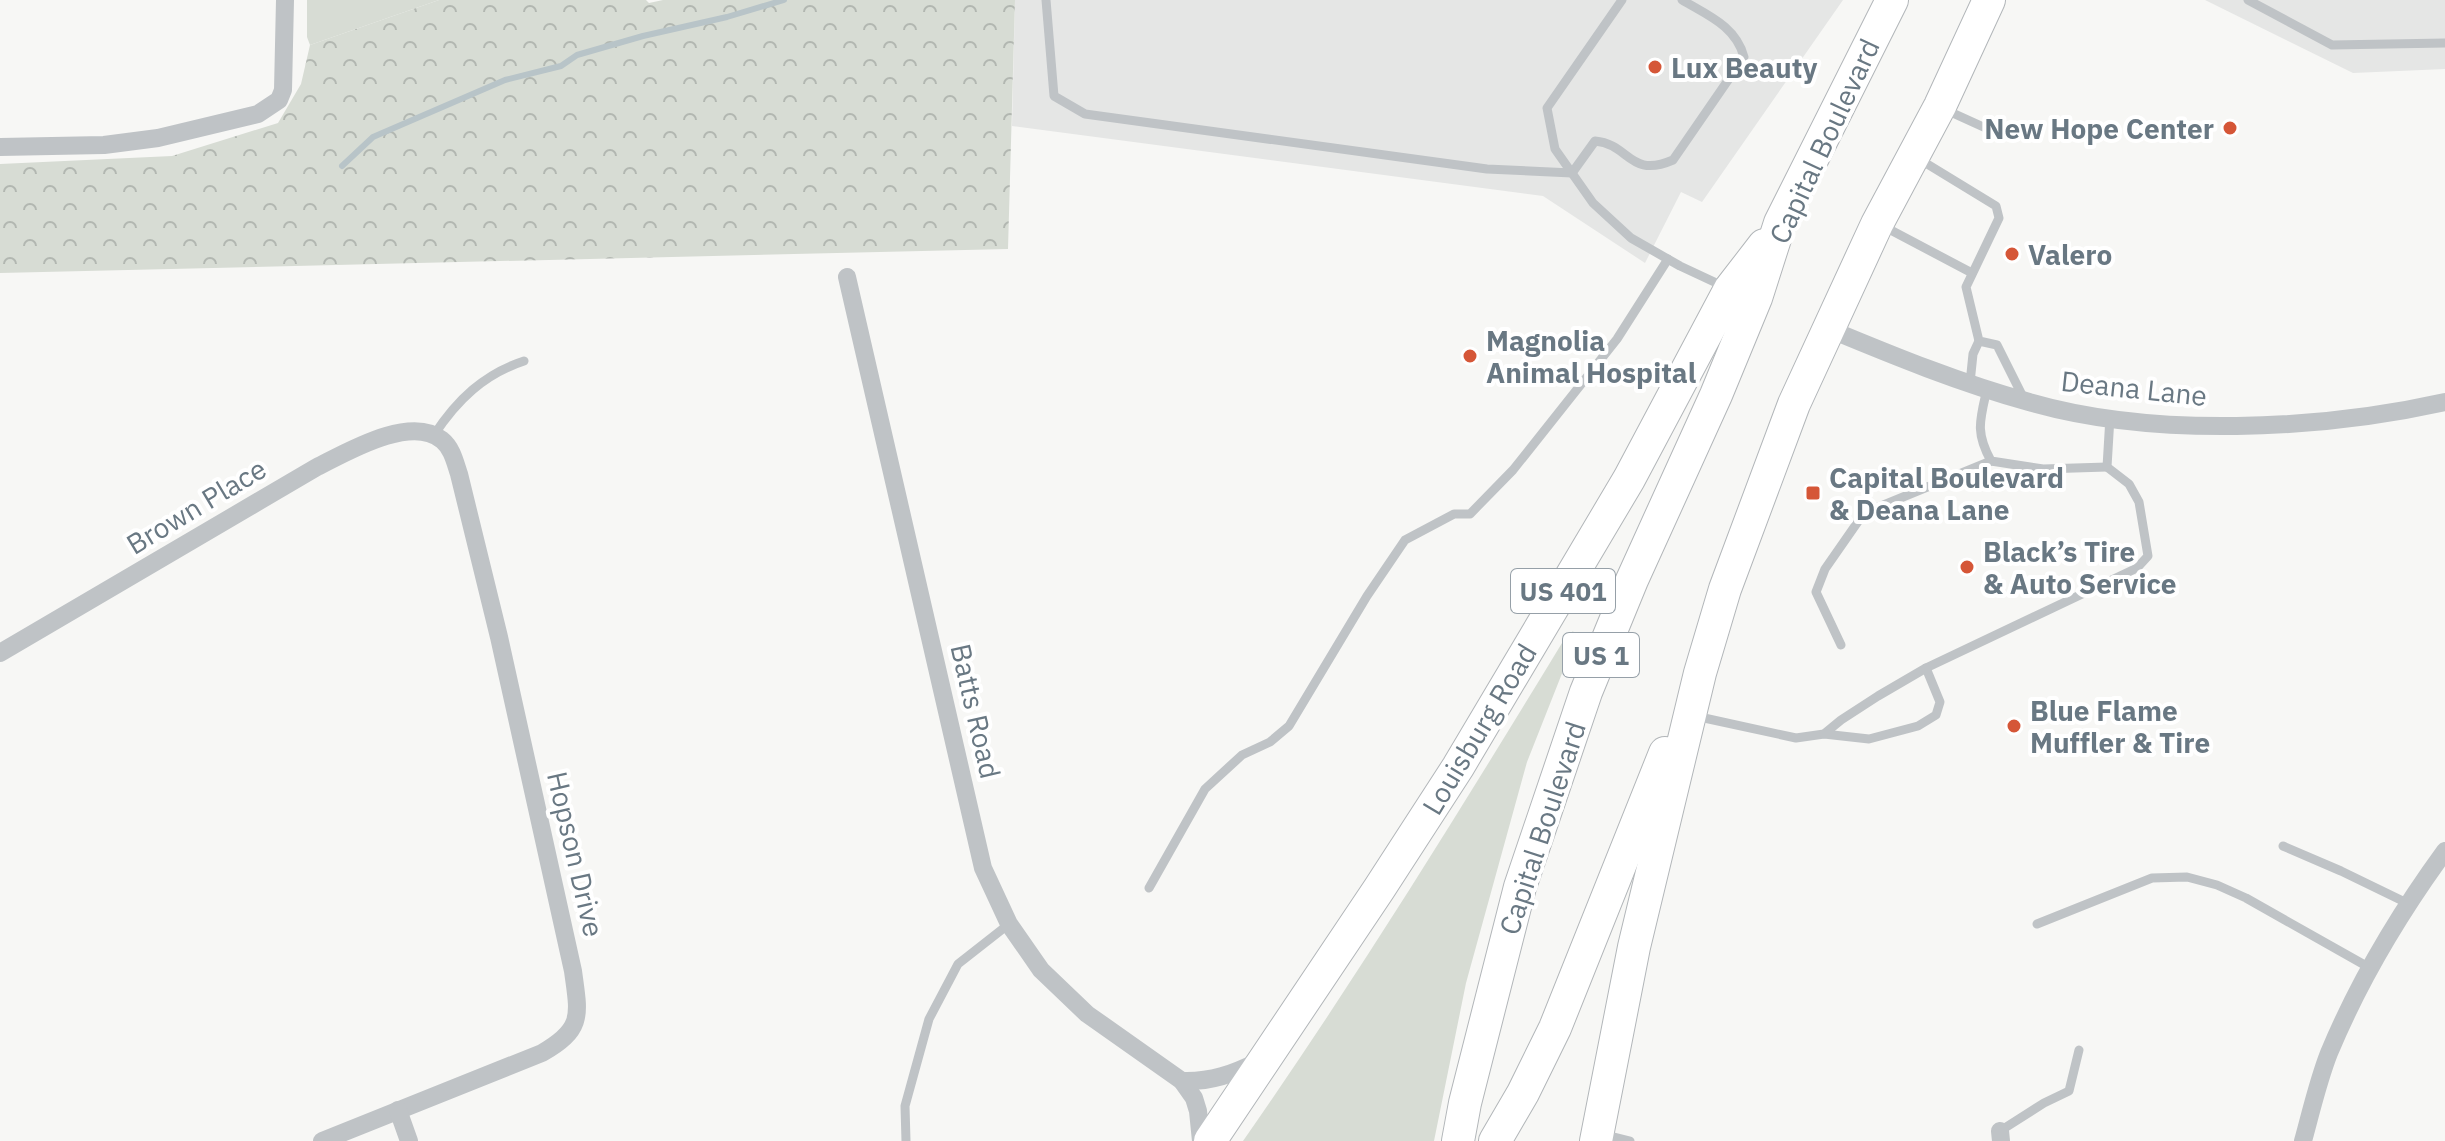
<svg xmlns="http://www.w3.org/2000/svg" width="2445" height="1141" viewBox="0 0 2445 1141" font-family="'IBM Plex Sans',sans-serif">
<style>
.built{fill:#e5e6e5}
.green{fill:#d7dcd4}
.forest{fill:url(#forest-crowns)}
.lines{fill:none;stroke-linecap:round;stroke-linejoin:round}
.stream{stroke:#b8c4c8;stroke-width:6}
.trunk-casing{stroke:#b2b6b9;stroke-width:34}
.service{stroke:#bfc3c6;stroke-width:9}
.minor{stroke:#bfc3c6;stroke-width:18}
.trunk{stroke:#fff;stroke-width:32}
.poi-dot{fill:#d55637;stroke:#fff;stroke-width:3}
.labels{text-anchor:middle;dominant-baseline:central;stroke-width:8;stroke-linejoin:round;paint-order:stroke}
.shield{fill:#fff;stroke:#96a0a8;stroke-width:2}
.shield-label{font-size:26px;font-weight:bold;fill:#697883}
.poi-label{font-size:28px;font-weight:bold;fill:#697883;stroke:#fff;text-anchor:start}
.street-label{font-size:28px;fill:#697883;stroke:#fff}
</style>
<defs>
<pattern id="forest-crowns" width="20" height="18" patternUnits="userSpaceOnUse" patternTransform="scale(2)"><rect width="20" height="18" fill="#d7dcd4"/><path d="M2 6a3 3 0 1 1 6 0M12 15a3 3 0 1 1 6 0" fill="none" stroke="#b2b7b1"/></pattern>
</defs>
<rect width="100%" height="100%" fill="#f7f7f5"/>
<g class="built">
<path d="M1015 0H1843L1702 202 1681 192 1645 263 1543 196 1012 126Z"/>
<path d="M2205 0H2445V69L2353 73Z"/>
</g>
<g class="green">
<path d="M307 0H439L310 45 307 37Z"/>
<path d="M1573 631 1576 638 1527 762 1466 983 1434 1141H1243C1356 979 1459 812 1562 643Z"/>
</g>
<path class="forest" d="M439 0H646L649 3 663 0H1015L1008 249 0 273V164L172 156 278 123 301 84 310 45Z"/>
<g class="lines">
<path class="stream" d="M342 166 373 137 505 80 561 66 577 55 643 36 727 17 784 0"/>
<defs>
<g id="trunk">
<path d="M1210 1141 1379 889 1458 767 1629 479 1730 289 1764 245"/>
<path d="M1458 1141 1465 1103 1520 887 1586 692 1632 580 1716 395 1756 298 1780 223 1892 0"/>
<path d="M1495 1141 1523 1093 1555 1028 1665 753"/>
<path d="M1596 1141 1634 947 1700 673 1725 589 1794 404 1877 224 1940 106 1989 0"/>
</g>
</defs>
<use href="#trunk" class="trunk-casing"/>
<g class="service">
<path d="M1046 0 1054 96 1085 114 1487 169 1572 173 1595 141C1630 144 1629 179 1673 160L1744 57C1736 26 1707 15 1682 0"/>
<path d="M1622 0 1547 108 1555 149 1593 203 1631 238 1680 266 1725 287"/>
<path d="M2248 0 2332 45 2445 43"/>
<path d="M1946 110 1990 130"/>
<path d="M1919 159 1996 206 1999 218 1966 287 1979 341 1997 345 2024 399"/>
<path d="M1883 226 1972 273"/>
<path d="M1970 383 1973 354 1979 341"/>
<path d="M1987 389C1980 420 1975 432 1991 461L2043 469 2107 467"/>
<path d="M434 435C457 400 484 374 524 361"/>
<path d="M1841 645 1816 592 1825 569 1864 513 1991 461"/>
<path d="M1695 716 1796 738 1824 734 1841 720 1878 696 1926 668 2137 568 2148 556 2139 502 2129 484 2107 467 2110 417"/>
<path d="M1824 734 1869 739 1918 726 1936 715 1940 702 1926 668"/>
<path d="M2283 846 2341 871 2409 904"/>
<path d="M1149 888 1205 789 1242 755 1270 742 1289 726 1367 596 1405 540 1454 514H1470L1513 470 1617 339 1668 259"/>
<path d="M2037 924 2152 878 2187 877 2217 885 2246 898 2370 968"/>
<path d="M2000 1131 2044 1103 2069 1091 2079 1050"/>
<path d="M1602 1134 1630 1141"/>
<path d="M906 1141 905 1106 929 1019 958 964 1009 924"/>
</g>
<g class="minor">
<path d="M0 147 104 145 158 138 258 114 279 100 283 90 285 0"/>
<path d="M847 277 983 868 1009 924 1041 970 1087 1014 1182 1081 1194 1098 1198 1111 1201 1141"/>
<path d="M1829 329C1894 356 1960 383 2029 402 2153 438 2320 430 2445 402"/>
<path d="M0 653 317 467C347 452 411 414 442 440 452 448 455 462 459 474L499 637 573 971C579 1015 584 1029 542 1053L322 1141"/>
<path d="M1182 1081C1211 1082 1233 1074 1259 1061"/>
<path d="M398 1110 409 1141"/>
<path d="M2000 1131 2001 1141"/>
<path d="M2303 1141C2311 1112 2318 1081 2329 1053 2359 981 2399 914 2445 851"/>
</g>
<use href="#trunk" class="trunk"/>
</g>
<g class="poi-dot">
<circle cx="1655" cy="67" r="8"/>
<circle cx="2230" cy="128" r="8"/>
<circle cx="2012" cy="254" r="8"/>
<circle cx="1470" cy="356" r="8"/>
<rect x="1805" y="485" width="16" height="16" rx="4"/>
<circle cx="1967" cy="567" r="8"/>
<circle cx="2014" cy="726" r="8"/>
</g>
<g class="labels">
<g class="shield">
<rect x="1511" y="569" width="104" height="44" rx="6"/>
<rect x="1563" y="633" width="76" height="44" rx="6"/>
</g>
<g class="shield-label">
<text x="1563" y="591">US 401</text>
<text x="1601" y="655">US 1</text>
</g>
<g class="poi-label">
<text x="1671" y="67">Lux Beauty</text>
<text x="2214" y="128" text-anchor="end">New Hope Center</text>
<text x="2028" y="254">Valero</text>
<text x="1486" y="340">Magnolia<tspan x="1486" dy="32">Animal Hospital</tspan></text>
<text x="1829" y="477">Capital Boulevard<tspan x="1829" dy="32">&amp; Deana Lane</tspan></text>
<text x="1983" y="551">Black’s Tire<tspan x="1983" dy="32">&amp; Auto Service</tspan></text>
<text x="2030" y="710">Blue Flame<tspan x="2030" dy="32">Muffler &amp; Tire</tspan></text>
</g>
<g class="street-label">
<text transform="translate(1824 141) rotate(-65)">Capital Boulevard</text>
<text transform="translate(2134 388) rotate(6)">Deana Lane</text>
<text transform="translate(196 506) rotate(-31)">Brown Place</text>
<text transform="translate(976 711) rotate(77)">Batts Road</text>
<text transform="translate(1479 729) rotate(-59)">Louisburg Road</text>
<text transform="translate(1542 828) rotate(-72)">Capital Boulevard</text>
<text transform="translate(576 854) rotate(77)">Hopson Drive</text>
</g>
</g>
</svg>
